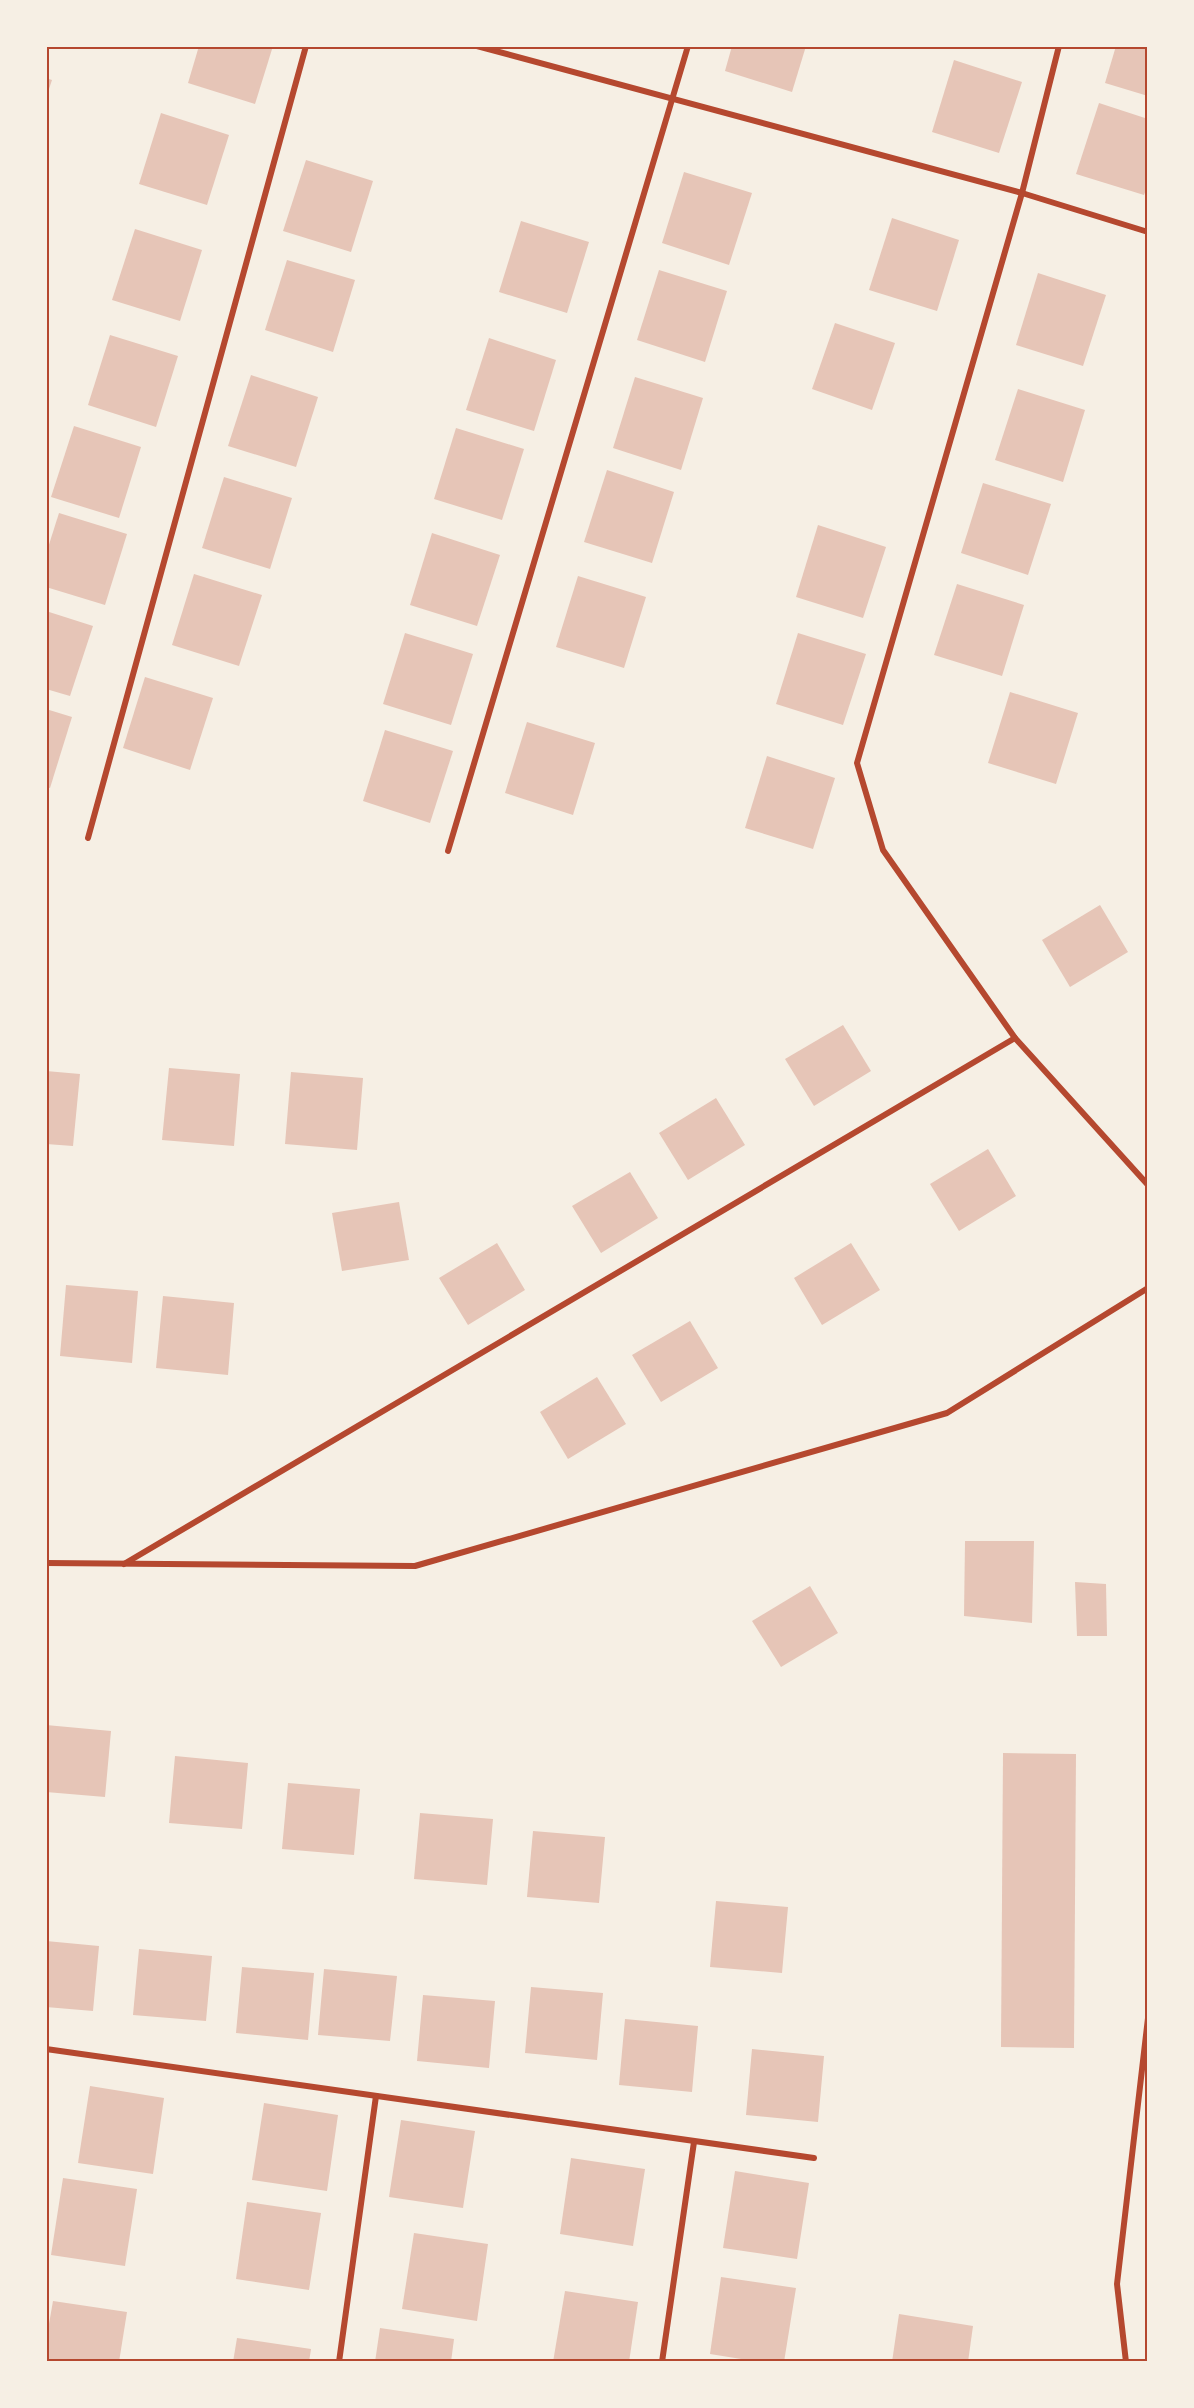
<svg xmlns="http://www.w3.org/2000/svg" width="1194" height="2408" viewBox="0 0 1194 2408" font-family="'Exo 2',sans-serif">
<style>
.building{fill:#e6c5b7}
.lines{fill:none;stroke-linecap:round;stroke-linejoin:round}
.minor{stroke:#b5482f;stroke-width:6}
.neatline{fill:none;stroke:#b5482f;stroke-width:2}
</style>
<rect width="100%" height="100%" fill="#f6efe4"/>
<g class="building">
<path d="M199 46H273L255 104 188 83Z"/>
<path d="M732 46H806L792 92 725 71Z"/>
<path d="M1116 46H1148V96L1105 83Z"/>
<path d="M954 60 1022 82 999 153 932 132Z"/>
<path d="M46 78 52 80 47 95H46Z"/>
<path d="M1099 103 1148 119V184L1144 195 1076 174Z"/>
<path d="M161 113 229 135 207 205 139 184Z"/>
<path d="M306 160 373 181 351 252 283 231Z"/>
<path d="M684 172 752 193 729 265 662 243Z"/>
<path d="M892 218 959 240 937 311 869 290Z"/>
<path d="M521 221 589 242 567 313 499 292Z"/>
<path d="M135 229 202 250 180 321 112 300Z"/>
<path d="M287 260 355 280 333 352 265 330Z"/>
<path d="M659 270 727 291 705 362 637 340Z"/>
<path d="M1038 273 1106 295 1083 366 1016 345Z"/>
<path d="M835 323 895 343 872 410 812 389Z"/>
<path d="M110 335 178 356 156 427 88 405Z"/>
<path d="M489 338 556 360 534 431 466 410Z"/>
<path d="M251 375 318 397 296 467 228 446Z"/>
<path d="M635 377 703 398 681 470 613 448Z"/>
<path d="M1018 389 1085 410 1063 482 995 460Z"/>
<path d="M74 426 141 447 119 518 51 497Z"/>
<path d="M456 428 524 449 502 520 434 499Z"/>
<path d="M607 470 674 492 652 563 584 542Z"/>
<path d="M224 477 292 498 270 569 202 548Z"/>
<path d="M983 483 1051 504 1028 575 961 553Z"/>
<path d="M59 513 127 534 105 605 46 587V554Z"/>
<path d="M818 525 886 547 863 618 796 597Z"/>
<path d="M432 533 500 555 477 626 410 605Z"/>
<path d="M194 574 262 595 239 666 172 645Z"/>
<path d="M578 576 646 597 624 668 556 647Z"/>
<path d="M957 584 1024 605 1002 676 934 655Z"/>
<path d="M46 611 93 626 70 696 46 689Z"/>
<path d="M405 633 473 654 451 725 383 704Z"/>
<path d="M798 633 866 654 843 725 776 704Z"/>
<path d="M145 677 213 698 190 770 123 748Z"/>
<path d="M1010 692 1078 713 1056 784 988 763Z"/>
<path d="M46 709 72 717 50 788 46 787Z"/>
<path d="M527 722 595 743 573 815 505 793Z"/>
<path d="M385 730 453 751 430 823 363 801Z"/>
<path d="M767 756 835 778 813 849 745 828Z"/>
<path d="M1100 905 1128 952 1070 987 1042 940Z"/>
<path d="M843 1025 871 1071 814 1106 785 1059Z"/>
<path d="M169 1068 240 1074 234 1146 162 1140Z"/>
<path d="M46 1071 80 1074 73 1146 46 1144Z"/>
<path d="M291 1072 363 1078 357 1150 285 1144Z"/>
<path d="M716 1098 745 1145 688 1180 659 1133Z"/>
<path d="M988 1149 1016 1196 959 1231 930 1184Z"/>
<path d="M630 1172 658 1218 601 1253 572 1206Z"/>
<path d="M399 1202 409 1260 342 1271 332 1213Z"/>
<path d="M497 1243 525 1290 468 1325 439 1278Z"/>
<path d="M851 1243 880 1290 822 1325 794 1278Z"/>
<path d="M66 1285 138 1291 132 1363 60 1356Z"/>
<path d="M163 1296 234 1303 228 1375 156 1368Z"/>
<path d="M690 1321 718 1368 661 1402 632 1355Z"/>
<path d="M597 1377 626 1424 568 1459 540 1412Z"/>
<path d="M965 1541H1034L1032 1623 964 1616Z"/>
<path d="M1075 1582 1106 1584 1107 1636H1077Z"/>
<path d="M810 1586 838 1633 781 1667 752 1621Z"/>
<path d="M46 1725 111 1731 105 1797 46 1792Z"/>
<path d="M1003 1753 1076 1754 1074 2048 1001 2047Z"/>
<path d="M175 1756 248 1763 242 1829 169 1823Z"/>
<path d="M288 1783 360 1789 354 1855 282 1849Z"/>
<path d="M420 1813 493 1819 487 1885 414 1879Z"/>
<path d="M533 1831 605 1837 599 1903 527 1897Z"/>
<path d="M716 1901 788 1907 782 1973 710 1967Z"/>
<path d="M46 1941 99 1946 93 2011 46 2007Z"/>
<path d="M139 1949 212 1956 206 2021 133 2015Z"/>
<path d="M242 1967 314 1973 308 2040 236 2033Z"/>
<path d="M324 1969 397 1976 390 2041 318 2035Z"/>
<path d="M531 1987 603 1993 597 2060 525 2053Z"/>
<path d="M423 1995 495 2001 489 2068 417 2061Z"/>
<path d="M625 2019 698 2026 692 2092 619 2085Z"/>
<path d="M752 2049 824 2056 818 2122 746 2115Z"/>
<path d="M90 2086 164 2098 153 2174 78 2163Z"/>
<path d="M264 2103 338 2115 327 2191 252 2180Z"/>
<path d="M401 2120 475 2131 463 2208 389 2197Z"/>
<path d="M571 2158 645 2169 633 2246 560 2234Z"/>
<path d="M735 2171 809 2183 797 2259 723 2248Z"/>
<path d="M63 2178 137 2189 125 2266 51 2255Z"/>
<path d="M247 2202 321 2213 309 2290 236 2279Z"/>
<path d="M414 2233 488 2244 477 2321 402 2309Z"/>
<path d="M721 2277 796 2288 784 2362H760L710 2354Z"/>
<path d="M565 2291 638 2302 629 2362H553Z"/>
<path d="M53 2301 127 2312 119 2362H46V2341Z"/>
<path d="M899 2314 973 2326 968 2362H892Z"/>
<path d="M380 2328 454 2339 451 2362H375Z"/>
<path d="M237 2338 311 2349 309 2362H233Z"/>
</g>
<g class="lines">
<g class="minor">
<path d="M477 46 1022 193 1148 232"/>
<path d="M1059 46 1022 193 857 763 883 850 1015 1038 1148 1185"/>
<path d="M88 838 306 46"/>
<path d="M448 851 688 46"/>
<path d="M46 1563 415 1566 947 1413 1148 1288"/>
<path d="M124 1564 1015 1038"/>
<path d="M46 2049 814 2158"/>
<path d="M339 2362 376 2096"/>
<path d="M662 2362 694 2142"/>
<path d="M1126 2362 1117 2284 1148 2018"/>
</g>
</g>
<rect width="1194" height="2408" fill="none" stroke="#f6efe4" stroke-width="96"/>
<rect x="48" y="48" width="1098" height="2312" class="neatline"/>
</svg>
